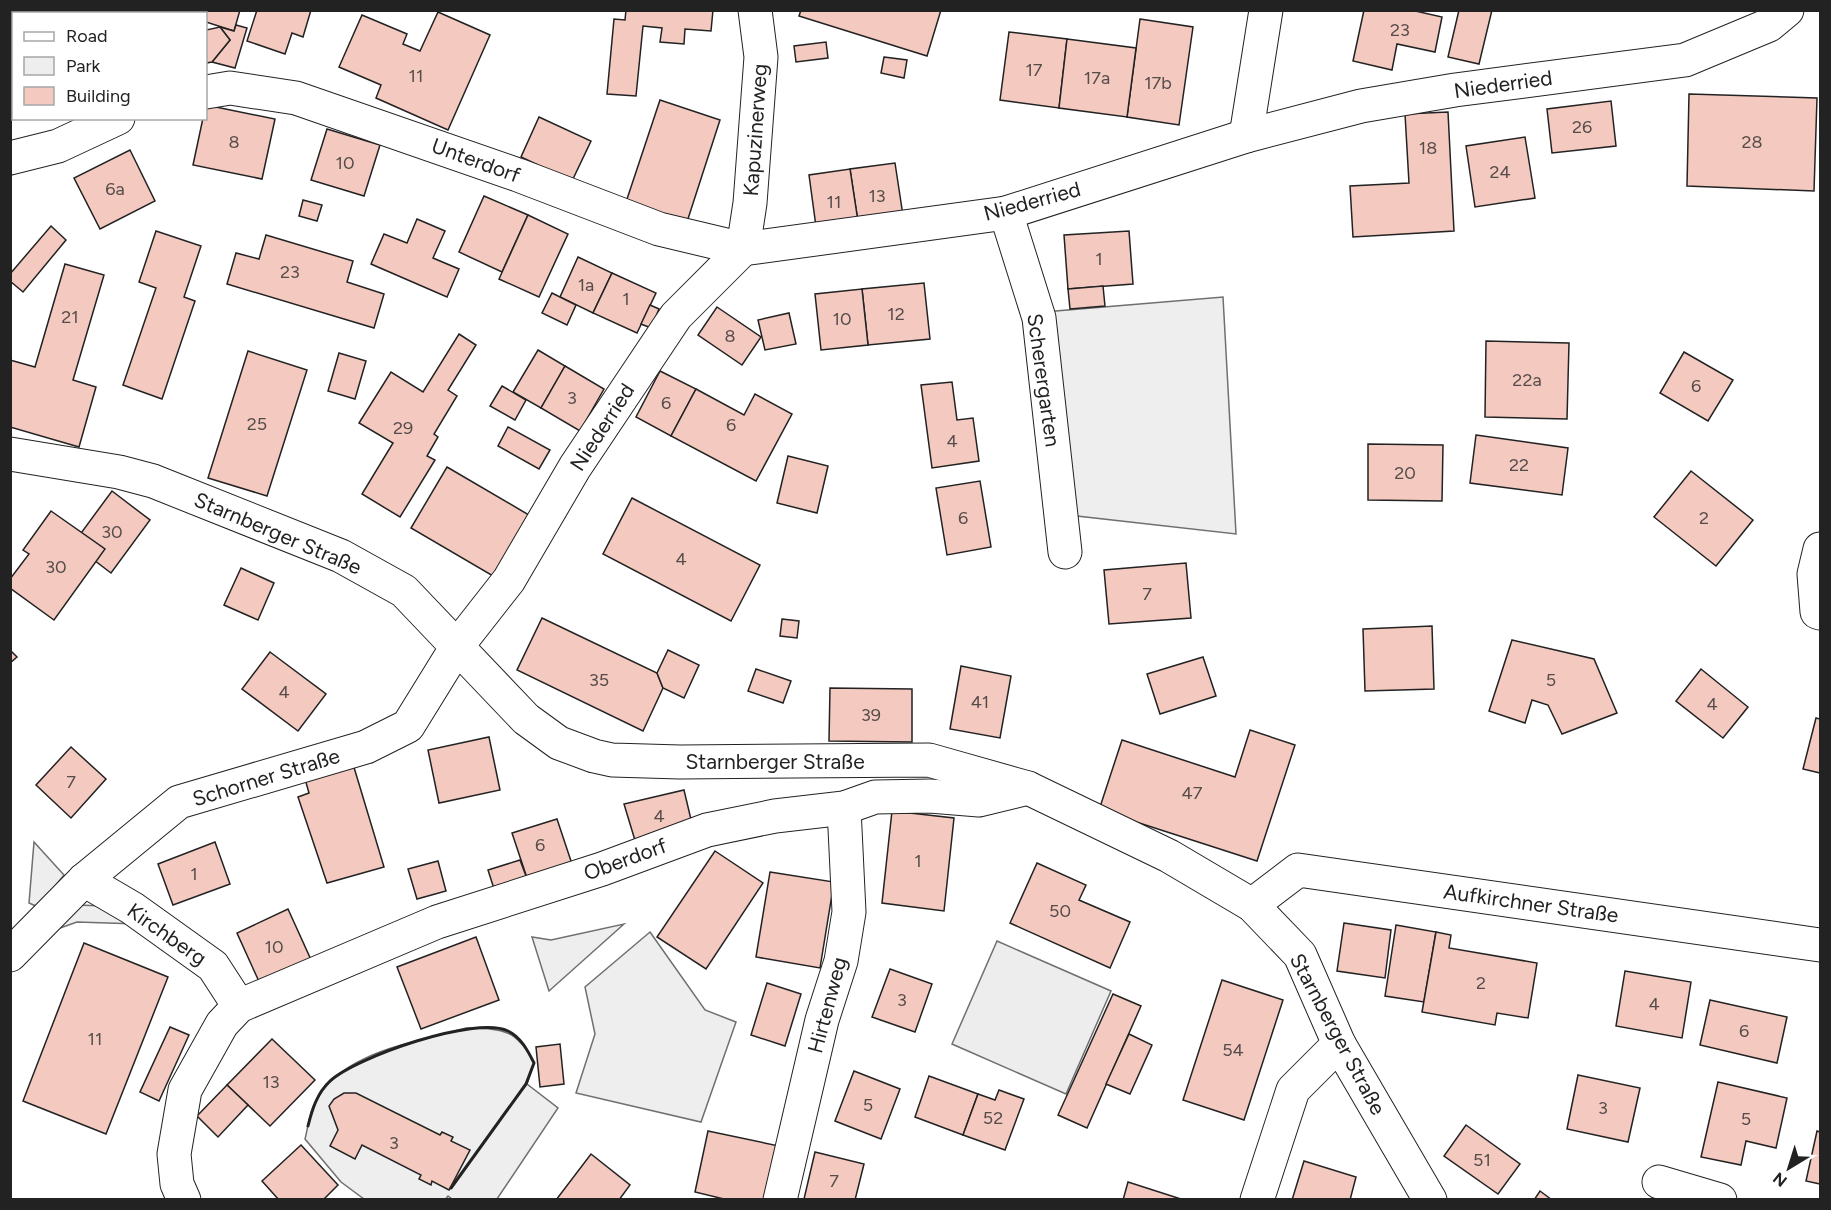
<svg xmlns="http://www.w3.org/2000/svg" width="1831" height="1210" viewBox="0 0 1831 1210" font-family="Figtree,sans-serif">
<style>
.green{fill:#eee;stroke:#6f6f6f;stroke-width:1.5}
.parking{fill:#ededed;stroke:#6f6f6f;stroke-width:1.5}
.building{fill:#f3c9c0;stroke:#222;stroke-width:1.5}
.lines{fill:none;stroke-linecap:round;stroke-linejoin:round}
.minor-casing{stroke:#222;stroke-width:35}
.major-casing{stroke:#222;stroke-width:35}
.minor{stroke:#fff;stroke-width:33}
.major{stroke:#fff;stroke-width:33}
.wall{stroke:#222;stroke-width:3}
.labels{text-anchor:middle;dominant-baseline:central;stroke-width:4.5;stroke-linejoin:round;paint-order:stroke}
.number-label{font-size:18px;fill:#564c4a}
.street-label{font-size:21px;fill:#222;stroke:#fff}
</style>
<rect width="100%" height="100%" fill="#fff"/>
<g class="green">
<path d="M1223 297 1236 534 1077 516 1044 312Z"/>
<path d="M34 842 64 875 38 907 29 903Z"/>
<path d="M77 905 105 906 138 924 77 922 46 933Z"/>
<path d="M624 924 549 991 532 937 551 940Z"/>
<path d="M650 932 705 1010 736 1022 701 1122 576 1093 595 1034 585 987Z"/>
<path d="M466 1028C502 1029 516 1028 534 1063L527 1084 558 1108 497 1199H452L448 1196 445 1200 364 1199 341 1182 305 1139C308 1128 309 1113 315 1103 341 1051 415 1043 466 1028Z"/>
</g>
<path class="parking" d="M997 941 1111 991 1066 1094 952 1044Z"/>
<g class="building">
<rect x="53" y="10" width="71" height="4"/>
<path d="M201 10H240L234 31 206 22V14H200Z"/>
<path d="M257 10H311L303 37 292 33 285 54 247 41Z"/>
<path d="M626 10H713L711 31 685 29 684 44 660 42 662 28 643 26 636 96 607 94 614 19 625 20Z"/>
<path d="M801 10H941L927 56 799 16Z"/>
<path d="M1364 10H1411L1442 17 1435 52 1397 44 1392 70 1353 61Z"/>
<path d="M1459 10H1492L1479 64 1448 57Z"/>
<path d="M438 12 490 35 448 130 376 98 381 85 339 67 362 15 407 34 403 44 420 51Z"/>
<path d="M10 16H14V84L10 83Z"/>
<path d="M1140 19 1193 27 1179 125 1127 117Z"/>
<path d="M236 25 247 28 235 68 212 62 230 40 220 27 234 31Z"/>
<path d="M220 27 230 40 212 62 206 63V30Z"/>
<path d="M1009 32 1067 39 1059 108 1000 100Z"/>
<path d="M1067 39 1136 48 1127 117 1059 108Z"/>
<path d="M826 42 828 58 796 62 794 46Z"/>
<path d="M884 57 907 60 904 78 881 73Z"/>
<path d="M1689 94 1817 98 1814 191 1687 186Z"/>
<path d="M660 100 720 120 686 225 625 205Z"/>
<path d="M1611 101 1616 146 1552 153 1547 109Z"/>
<path d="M206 105 275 119 262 179 193 165 203 118H206Z"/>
<path d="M1448 112 1454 231 1353 237 1350 186 1409 183 1405 114Z"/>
<path d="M539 117 591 141 572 181 521 157Z"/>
<path d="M327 129 380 145 364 196 311 180Z"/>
<path d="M1525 137 1535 198 1475 207 1466 146Z"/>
<path d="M130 150 155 201 100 229 74 178Z"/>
<path d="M895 163 904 222 859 228 850 169Z"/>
<path d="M850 169 859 228 817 234 809 175Z"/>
<path d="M484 196 528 215 502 272 459 252Z"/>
<path d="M303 200 322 205 317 221 299 216Z"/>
<path d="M528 215 568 234 539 297 499 279Z"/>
<path d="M417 219 445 231 433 258 459 269 447 297 371 264 384 234 407 243Z"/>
<path d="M51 226 66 240 23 292 10 281V274Z"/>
<path d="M156 231 201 246 184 297 195 301 162 399 123 385 156 288 139 282Z"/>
<path d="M1129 231 1133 284 1068 289 1064 235Z"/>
<path d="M266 235 353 261 347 282 384 294 374 328 227 284 236 253 259 259Z"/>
<path d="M578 257 612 273 593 313 560 297Z"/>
<path d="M65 264 104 275 73 380 96 387 79 447 10 427V360L35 367Z"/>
<path d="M612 273 656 293 637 333 593 313Z"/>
<path d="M924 283 930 339 868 345 862 289Z"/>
<path d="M1103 286 1105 306 1070 309 1068 289Z"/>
<path d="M862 289 868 345 821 350 815 294Z"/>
<path d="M552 293 576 305 567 325 542 313Z"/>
<path d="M650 305 659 309 651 328 641 324Z"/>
<path d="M717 307 761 337 742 365 698 335Z"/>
<path d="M789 313 796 344 765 350 758 320Z"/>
<path d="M459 334 476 345 448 390 457 396 434 434 438 437 427 456 435 460 400 517 362 494 393 443 359 423 391 372 423 392Z"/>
<path d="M1486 341 1569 343 1567 419 1485 417Z"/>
<path d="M538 350 565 366 541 408 513 392Z"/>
<path d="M248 351 307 370 267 496 208 478Z"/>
<path d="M1684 352 1733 380 1708 421 1660 393Z"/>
<path d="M339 353 366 361 355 399 328 391Z"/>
<path d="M565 366 604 389 580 431 541 408Z"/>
<path d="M660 371 696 389 671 436 636 417Z"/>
<path d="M952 382 957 420 973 418 979 461 932 468 921 385Z"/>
<path d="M502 386 526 400 515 420 490 406Z"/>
<path d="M696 389 744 415 755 394 792 414 756 481 671 436Z"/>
<path d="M508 427 550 450 539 469 498 446Z"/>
<path d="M1476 435 1568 448 1562 495 1470 483Z"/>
<path d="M1368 444 1443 445 1442 501 1368 500Z"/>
<path d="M788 456 828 466 817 513 777 503Z"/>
<path d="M447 467 529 515 493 576 411 528Z"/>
<path d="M1691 471 1753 520 1716 566 1654 517Z"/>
<path d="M980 481 991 547 947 555 936 488Z"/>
<path d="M112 491 150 520 111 573 73 544Z"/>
<path d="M632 498 760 565 731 621 603 554Z"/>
<path d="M51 511 105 549 54 620 10 588V579L29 554 23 550Z"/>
<path d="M1186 563 1191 618 1109 624 1104 570Z"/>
<path d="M241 568 274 583 258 620 224 605Z"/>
<path d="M542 618 657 673 663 688 643 731 517 670Z"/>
<path d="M782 619 799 621 797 638 780 636Z"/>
<path d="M1432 626 1434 689 1365 691 1363 629Z"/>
<path d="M1512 640 1594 659 1617 713 1562 734 1548 705 1532 700 1525 723 1489 711Z"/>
<path d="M10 650 17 657 10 663Z"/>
<path d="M668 650 699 665 684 698 663 688 657 673Z"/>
<path d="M270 652 326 694 298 731 242 689Z"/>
<path d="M1203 657 1216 696 1160 714 1147 674Z"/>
<path d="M961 666 1011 676 1000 738 950 729Z"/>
<path d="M756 669 791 681 783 703 748 691Z"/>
<path d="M1701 669 1748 707 1723 738 1676 701Z"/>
<path d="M830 688 912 689V742L829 741Z"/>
<path d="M1816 718 1820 719V773L1803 769Z"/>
<path d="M1250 730 1295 745 1257 861 1099 810 1122 740 1235 777Z"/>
<path d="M489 737 500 790 439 803 428 750Z"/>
<path d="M71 747 106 779 71 818 36 785Z"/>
<path d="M353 764 384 867 327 883 298 797 309 793 305 779Z"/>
<path d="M684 790 693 828 637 847 624 804Z"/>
<path d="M892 811 954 818 944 911 882 903Z"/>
<path d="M557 819 574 870 529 884 512 833Z"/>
<path d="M215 842 230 884 173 905 158 864Z"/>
<path d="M715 851 763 883 706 969 657 937Z"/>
<path d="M520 860 529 884 496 895 488 870Z"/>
<path d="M438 861 446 891 417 899 408 869Z"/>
<path d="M1037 863 1086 885 1079 900 1130 922 1110 968 1010 923Z"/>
<path d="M770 872 834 882 820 968 756 957Z"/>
<path d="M288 909 312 962 261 986 237 933Z"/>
<path d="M1344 923 1391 930 1385 978 1337 971Z"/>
<path d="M1396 925 1436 932 1424 1002 1385 996Z"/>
<path d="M1436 932 1451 935 1449 948 1537 963 1528 1018 1497 1013 1495 1025 1422 1012Z"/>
<path d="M476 937 499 1000 421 1029 397 967Z"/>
<path d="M84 943 168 977 106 1134 23 1101Z"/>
<path d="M890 969 932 984 915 1032 872 1017Z"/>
<path d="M1625 971 1691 982 1682 1038 1616 1026Z"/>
<path d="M1222 980 1283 1000 1244 1120 1183 1100Z"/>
<path d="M767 983 801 994 785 1046 751 1035Z"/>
<path d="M1113 994 1141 1006 1087 1128 1058 1115Z"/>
<path d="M1710 1000 1787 1017 1777 1063 1700 1045Z"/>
<path d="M170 1027 189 1035 159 1101 140 1092Z"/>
<path d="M1129 1034 1152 1045 1130 1094 1106 1084Z"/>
<path d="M272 1039 315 1080 270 1126 227 1085Z"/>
<path d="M560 1044 564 1084 540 1087 536 1047Z"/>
<path d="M854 1071 900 1089 881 1139 835 1121Z"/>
<path d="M1578 1075 1640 1088 1628 1142 1567 1129Z"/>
<path d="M929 1076 978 1094 963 1135 915 1117Z"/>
<path d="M1718 1082 1787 1098 1776 1148 1746 1141 1741 1165 1701 1157Z"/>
<path d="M227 1085 248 1105 218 1137 197 1116Z"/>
<path d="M999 1090 1024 1099 1005 1150 963 1135 978 1094 995 1100Z"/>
<path d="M344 1093H356L440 1135 442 1132 453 1137 451 1141 470 1150 449 1190 432 1181 431 1185 419 1179 421 1175 362 1145 355 1159 330 1146 338 1130 329 1106 334 1099Z"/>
<path d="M1466 1125 1520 1164 1498 1194 1444 1156Z"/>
<path d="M708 1131 779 1146 768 1200H728L695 1192Z"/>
<path d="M1817 1131 1820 1132V1184L1806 1181Z"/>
<path d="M301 1145 338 1185 323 1200H279L262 1181Z"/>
<path d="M815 1152 864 1164 855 1200 804 1199Z"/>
<path d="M591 1154 630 1185 619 1200H556Z"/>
<path d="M1304 1161 1356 1177 1350 1200H1292Z"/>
<path d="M1128 1182 1184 1200H1123Z"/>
<path d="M1540 1191 1552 1200H1534Z"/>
</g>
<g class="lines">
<defs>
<g id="minor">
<path d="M206 92 230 88 296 98 518 175 659 229 743 249"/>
<path d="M1246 136 1266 10"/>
<path d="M10 158 58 146 118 118"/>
<path d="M1006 213 1039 318 1065 552"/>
<path d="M743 249 750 203 761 57 755 10"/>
<path d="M1820 549 1814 574 1817 612 1820 613"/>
<path d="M84 880 132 908 213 966 239 1006"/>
<path d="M1252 905 1298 870 1820 945"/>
<path d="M10 955 84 880 179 802 366 747 408 726 458 645 509 580 575 467 676 316 743 249 1006 213 1246 136 1361 106 1455 90 1685 60 1769 25 1787 10"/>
<path d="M1659 1182 1720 1200"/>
<path d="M184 1200 177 1184 174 1154 185 1090 222 1024 239 1006 437 922 602 869 707 830 775 816 844 808 875 797 930 796 979 800 1028 788"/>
<path d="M780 1200 822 1020 841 961 849 912 844 808"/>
<path d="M1257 1200 1293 1090 1339 1044"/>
</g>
<path id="major" d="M10 454 119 472 153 481 341 556 404 591 526 719 559 743 594 756 612 760 680 762 929 760 1028 788 1169 856 1252 905 1300 955 1339 1044 1430 1200"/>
</defs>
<use href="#minor" class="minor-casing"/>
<use href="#major" class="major-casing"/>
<use href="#minor" class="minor"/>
<use href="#major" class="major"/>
<path class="wall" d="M308 1126C312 1110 317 1093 330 1081 356 1057 476 1015 508 1031 521 1037 528 1051 534 1063L526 1084 451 1188"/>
</g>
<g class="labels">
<g class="number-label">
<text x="1400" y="30">23</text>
<text x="1034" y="70">17</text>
<text x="416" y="76">11</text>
<text x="1097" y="78">17a</text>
<text x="1158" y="83">17b</text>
<text x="1582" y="127">26</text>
<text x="234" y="142">8</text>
<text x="1752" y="142">28</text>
<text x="1428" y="148">18</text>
<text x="345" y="163">10</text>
<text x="1500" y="172">24</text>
<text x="115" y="189">6a</text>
<text x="877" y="196">13</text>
<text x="834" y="202">11</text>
<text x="1099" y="259">1</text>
<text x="290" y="272">23</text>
<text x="586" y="285">1a</text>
<text x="626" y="299">1</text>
<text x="896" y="314">12</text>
<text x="70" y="317">21</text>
<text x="842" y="319">10</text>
<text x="730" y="336">8</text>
<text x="1527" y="380">22a</text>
<text x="1696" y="386">6</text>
<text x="572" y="398">3</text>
<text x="666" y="403">6</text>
<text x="257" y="424">25</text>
<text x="731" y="425">6</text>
<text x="403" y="428">29</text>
<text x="952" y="441">4</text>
<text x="1519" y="465">22</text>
<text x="1405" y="473">20</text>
<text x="963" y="518">6</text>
<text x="1704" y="518">2</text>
<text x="112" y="532">30</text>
<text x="681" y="559">4</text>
<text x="56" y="567">30</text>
<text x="1147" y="594">7</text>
<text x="599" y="680">35</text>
<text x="1551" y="680">5</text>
<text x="284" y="692">4</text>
<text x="980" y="702">41</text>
<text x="1712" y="704">4</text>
<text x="871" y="715">39</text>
<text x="71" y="782">7</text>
<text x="1192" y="793">47</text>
<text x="659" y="816">4</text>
<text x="540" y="845">6</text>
<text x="918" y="861">1</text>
<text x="194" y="874">1</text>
<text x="1060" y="911">50</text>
<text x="274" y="947">10</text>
<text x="1481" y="983">2</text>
<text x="902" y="1000">3</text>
<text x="1654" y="1004">4</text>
<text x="1744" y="1031">6</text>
<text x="95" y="1039">11</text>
<text x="1233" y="1050">54</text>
<text x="271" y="1082">13</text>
<text x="868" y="1105">5</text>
<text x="1603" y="1108">3</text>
<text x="993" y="1118">52</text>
<text x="1746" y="1119">5</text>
<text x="394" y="1143">3</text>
<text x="1482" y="1160">51</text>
<text x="834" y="1181">7</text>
</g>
<g class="street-label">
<text transform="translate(1503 84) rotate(-8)">Niederried</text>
<text transform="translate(755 130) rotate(-86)">Kapuzinerweg</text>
<text transform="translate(476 160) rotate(20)">Unterdorf</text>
<text transform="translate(1032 201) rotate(-15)">Niederried</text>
<text transform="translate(1044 380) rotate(82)">Scherergarten</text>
<text transform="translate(602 427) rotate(-57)">Niederried</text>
<text transform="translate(278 533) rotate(23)">Starnberger Straße</text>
<text x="775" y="761">Starnberger Straße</text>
<text transform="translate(266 777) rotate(-17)">Schorner Straße</text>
<text transform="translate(625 859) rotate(-20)">Oberdorf</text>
<text transform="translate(1531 903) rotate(8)">Aufkirchner Straße</text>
<text transform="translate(167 934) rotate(35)">Kirchberg</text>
<text transform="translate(827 1005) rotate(-75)">Hirtenweg</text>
<text transform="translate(1338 1034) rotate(62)">Starnberger Straße</text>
</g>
</g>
<rect width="1831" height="1210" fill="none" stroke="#222222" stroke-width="24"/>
<rect x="12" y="12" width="195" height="108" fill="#ffffff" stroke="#a7a7a7" stroke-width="1.5"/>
<rect x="24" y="32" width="30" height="9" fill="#ffffff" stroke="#a7a7a7" stroke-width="1.5"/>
<text x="66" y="42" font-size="18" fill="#222222">Road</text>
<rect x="24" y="57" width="30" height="18" fill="#eeeeee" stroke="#a7a7a7" stroke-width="1.5"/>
<text x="66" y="72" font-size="18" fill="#222222">Park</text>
<rect x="24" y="87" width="30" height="18" fill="#f3c9c0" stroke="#a7a7a7" stroke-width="1.5"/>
<text x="66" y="102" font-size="18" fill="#222222">Building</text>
<g transform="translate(1789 1168) rotate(218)" stroke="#ffffff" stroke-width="4.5" paint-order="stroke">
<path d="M0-4.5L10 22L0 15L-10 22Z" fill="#222222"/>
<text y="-9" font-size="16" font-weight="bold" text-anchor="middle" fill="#222222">N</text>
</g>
</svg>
